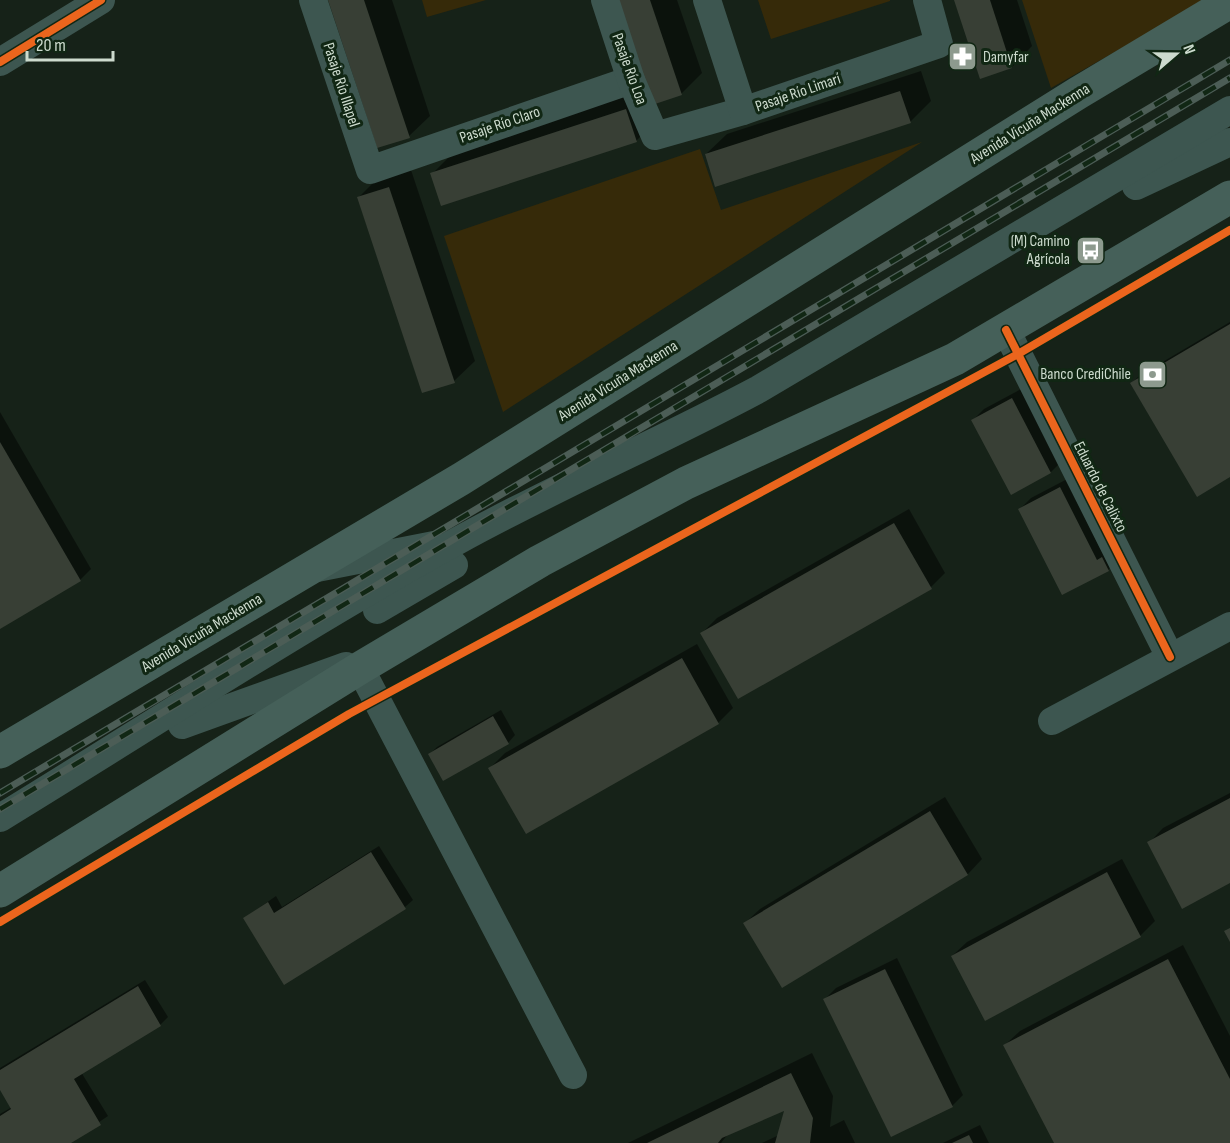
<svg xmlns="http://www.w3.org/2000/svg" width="1230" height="1143" viewBox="0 0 1230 1143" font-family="'Sofia Sans Condensed',sans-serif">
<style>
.green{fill:#362a09}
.shadow{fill:#0007}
.building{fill:#383f35}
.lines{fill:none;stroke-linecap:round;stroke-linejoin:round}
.minor{stroke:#3d5650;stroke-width:28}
.major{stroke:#456059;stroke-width:33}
.rail-casing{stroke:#4c5d56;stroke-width:7}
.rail{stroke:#112714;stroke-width:4.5;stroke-dasharray:14;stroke-linecap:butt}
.cycleway-casing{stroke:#112714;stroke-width:11}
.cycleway{stroke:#eb651d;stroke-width:8}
.labels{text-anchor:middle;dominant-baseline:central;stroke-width:6;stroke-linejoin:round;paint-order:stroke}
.poi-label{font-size:16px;fill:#cddbce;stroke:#112714;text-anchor:end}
.street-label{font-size:16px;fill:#cddbce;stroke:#112714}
</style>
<rect width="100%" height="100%" fill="#162218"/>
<g class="green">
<path d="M422 0H486L427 17Z"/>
<path d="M758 0H890V1L771 39Z"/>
<path d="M1022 0H1207L1051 88Z"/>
<path d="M922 142 503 412 444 236 700 149 721 210Z"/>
</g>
<g class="shadow">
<path d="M330 0H392L430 116 409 136Z"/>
<path d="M616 0H677L702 73 681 94 651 104 657 120 636 141 432 174 453 153 645 90Z"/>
<path d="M955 0H1017L1032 46 1012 67Z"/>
<path d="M921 71 931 101 910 122 706 154 727 134Z"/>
<path d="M410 167 475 361 454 381 358 198 379 177Z"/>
<path d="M1230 322V475L1132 383 1139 376Z"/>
<path d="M1023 388 1062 461 1051 472 1011 493 973 420 984 409Z"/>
<path d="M0 412 91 569 80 580 0 627Z"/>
<path d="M1071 477 1120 558 1108 570 1063 593 1020 509 1031 498Z"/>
<path d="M909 509 945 573 931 587 702 633 717 618Z"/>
<path d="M697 644 733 708 718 723 526 832 490 768 505 753Z"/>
<path d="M501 710 515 735 508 743 430 754 437 747Z"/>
<path d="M1230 793V882L1149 843 1163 828Z"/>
<path d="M945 797 982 859 968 874 782 985 745 923 760 909Z"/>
<path d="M379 846 413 900 405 907 285 983 245 918 276 896 282 907Z"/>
<path d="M1122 859 1155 921 1140 936 986 1019 952 956 967 942Z"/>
<path d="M1183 945 1230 1036V1143H1056L1005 1045 1020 1031Z"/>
<path d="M897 958 963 1095 952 1106 825 999 836 988Z"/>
<path d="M145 980 168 1017 161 1024 81 1072 108 1116 68 1143H0V1114L12 1107 0 1088V1068Z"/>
<path d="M812 1053 833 1096 830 1127 844 1120 855 1143H762L779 1135 787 1109 728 1134 721 1143H628Z"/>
<path d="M980 1125 989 1143H943Z"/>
</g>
<g class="building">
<path d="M328 0H364L410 138 377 148Z"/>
<path d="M614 0H650L682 95 649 106Z"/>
<path d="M954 0H990L1012 68 980 79Z"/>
<path d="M900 91 911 123 715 187 705 154Z"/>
<path d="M626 109 637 142 441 206 430 173Z"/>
<path d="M389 187 455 383 422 393 357 197Z"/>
<path d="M1230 324V477L1197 497 1130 383Z"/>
<path d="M1012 398 1051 473 1011 495 971 420Z"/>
<path d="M0 442 81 581 0 629Z"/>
<path d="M1060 487 1097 560 1102 557 1109 571 1062 595 1018 509Z"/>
<path d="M894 523 932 589 738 699 700 633Z"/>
<path d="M682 658 719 724 526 834 488 768Z"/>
<path d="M493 716 509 744 443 781 428 754Z"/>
<path d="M1230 798V883L1182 909 1147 842Z"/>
<path d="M930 811 968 875 782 988 743 923Z"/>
<path d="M371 852 406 909 284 985 243 918 268 902 274 913Z"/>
<path d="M1107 872 1141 937 985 1021 951 956Z"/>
<path d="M1230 928V942L1224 931Z"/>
<path d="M1168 959 1230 1079V1143H1054L1003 1045Z"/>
<path d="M885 969 953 1107 891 1137 823 999Z"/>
<path d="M138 986 161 1026 74 1079 101 1125 71 1143H0V1116L11 1109 0 1090V1070Z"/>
<path d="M791 1073 813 1118 810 1143H775L784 1111 722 1138 718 1143H647Z"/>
<path d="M969 1135 973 1143H952Z"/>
</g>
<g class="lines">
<g class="minor">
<path d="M313 0 370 170 631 80"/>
<path d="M605 0 631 80 655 136 743 111 939 44 927 0"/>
<path d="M707 0 743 111"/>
<path d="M0 62 101 0"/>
<path d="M1136 186 1230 142"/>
<path d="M1006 330 1170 657"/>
<path d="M317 568 434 545"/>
<path d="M377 610 454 565"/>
<path d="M360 668 573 1075"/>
<path d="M1052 721 1230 626"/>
<path d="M182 725 346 666"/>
<path d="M0 818C152 725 303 626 459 540 557 486 660 442 759 389L1230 110"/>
</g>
<g class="major">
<path d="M0 752 461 479 1078 93 1230 2"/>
<path d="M0 891 360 668 540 561 686 483 955 359 1230 197"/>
</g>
<defs>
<g id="rail">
<path d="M0 793 1230 60"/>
<path d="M0 809 1230 78"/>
</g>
</defs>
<use href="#rail" class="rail-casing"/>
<use href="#rail" class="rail"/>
<defs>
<g id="cycleway">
<path d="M0 62 101 0"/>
<path d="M1006 330 1170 657"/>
<path d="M0 922 349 714 1018 354 1230 230"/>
</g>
</defs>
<use href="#cycleway" class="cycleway-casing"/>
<use href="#cycleway" class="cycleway"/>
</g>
<defs>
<symbol id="pharmacy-square" viewBox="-11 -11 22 22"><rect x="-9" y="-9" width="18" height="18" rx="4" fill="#8d9a8e" stroke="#112714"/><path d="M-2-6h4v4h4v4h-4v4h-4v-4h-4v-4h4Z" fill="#fff"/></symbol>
<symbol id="bus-square" viewBox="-11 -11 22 22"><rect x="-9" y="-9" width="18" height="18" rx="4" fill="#8d9a8e" stroke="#112714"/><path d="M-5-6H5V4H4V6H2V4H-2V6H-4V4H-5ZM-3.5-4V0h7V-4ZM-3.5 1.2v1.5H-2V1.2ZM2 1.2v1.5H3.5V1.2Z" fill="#fff"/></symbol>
<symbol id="bank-square" viewBox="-11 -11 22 22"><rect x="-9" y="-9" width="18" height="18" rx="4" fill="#8d9a8e" stroke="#112714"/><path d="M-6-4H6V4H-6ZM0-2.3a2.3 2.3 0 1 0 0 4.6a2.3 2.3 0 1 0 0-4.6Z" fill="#fff"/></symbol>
</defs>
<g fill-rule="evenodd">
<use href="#pharmacy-square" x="946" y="40" width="33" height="33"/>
<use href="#bus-square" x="1074" y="234" width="33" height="33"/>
<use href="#bank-square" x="1136" y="358" width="33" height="33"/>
</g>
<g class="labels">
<g class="poi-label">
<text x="983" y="57" text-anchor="start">Damyfar</text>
<text x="1070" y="241">(M) Camino<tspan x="1070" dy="18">Agrícola</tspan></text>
<text x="1131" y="374">Banco CrediChile</text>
</g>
<g class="street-label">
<text transform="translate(629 69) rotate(70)">Pasaje Río Loa</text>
<text transform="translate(341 85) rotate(72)">Pasaje Río Illapel</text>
<text transform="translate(798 93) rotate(-19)">Pasaje Río Limarí</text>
<text transform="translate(1030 124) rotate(-32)">Avenida Vicuña Mackenna</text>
<text transform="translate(500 125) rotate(-19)">Pasaje Río Claro</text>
<text transform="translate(618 381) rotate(-32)">Avenida Vicuña Mackenna</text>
<text transform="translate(1100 487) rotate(63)">Eduardo de Calixto</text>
<text transform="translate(202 633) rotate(-31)">Avenida Vicuña Mackenna</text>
</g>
</g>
<g transform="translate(1176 54) rotate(70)" stroke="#112714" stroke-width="4.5" paint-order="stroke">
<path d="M0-4.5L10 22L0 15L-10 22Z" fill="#cddbce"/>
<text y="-9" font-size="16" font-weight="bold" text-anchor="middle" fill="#cddbce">N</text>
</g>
<path d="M27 51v9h86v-9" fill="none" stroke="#cddbce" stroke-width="3"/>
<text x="36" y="51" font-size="18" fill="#cddbce" stroke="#112714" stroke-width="4.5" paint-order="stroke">20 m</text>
</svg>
